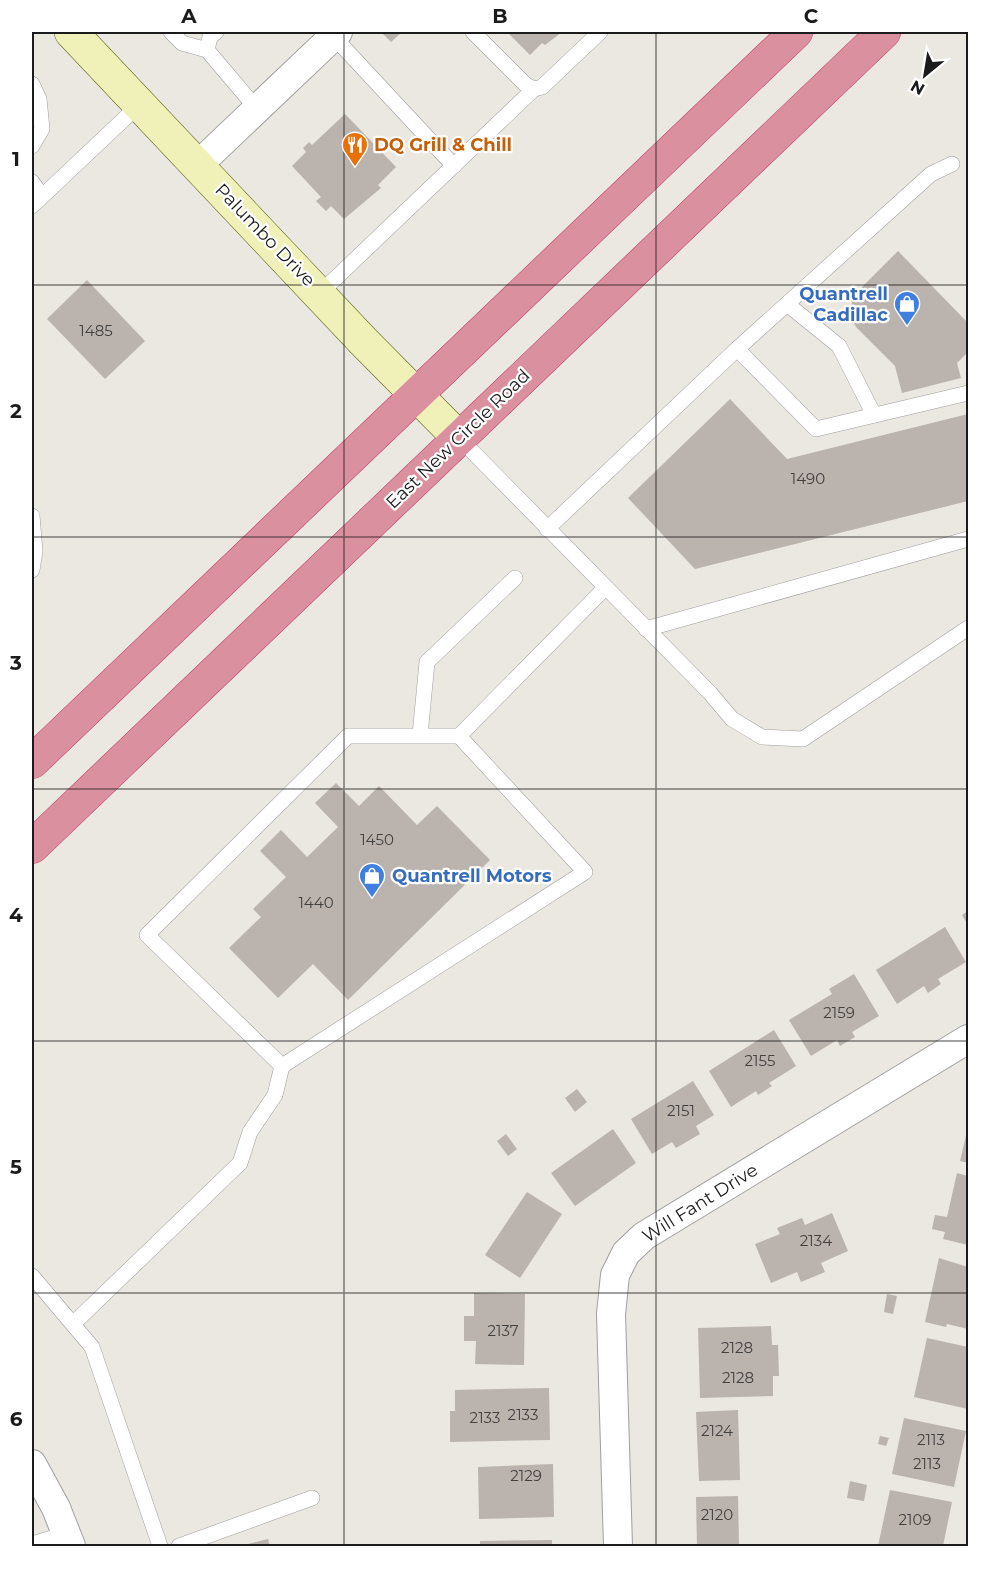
<svg xmlns="http://www.w3.org/2000/svg" width="1000" height="1578" viewBox="0 0 1000 1578" font-family="Montserrat,sans-serif">
<style>
.building{fill:#bbb3ae}
.lines{fill:none;stroke-linecap:round;stroke-linejoin:round}
.lane-casing{stroke:#9f9f9f;stroke-width:16}
.street-casing{stroke:#9f9f9f;stroke-width:30}
.secondary-casing{stroke:#5c6310;stroke-width:34}
.highway-casing{stroke:#c1366a;stroke-width:34}
.lane{stroke:#fff;stroke-width:15}
.street{stroke:#fff;stroke-width:28}
.secondary{stroke:#f0f1b9;stroke-width:33}
.highway{stroke:#db90a0;stroke-width:33}
.grid{fill:none;stroke:#1b1b1b;stroke-width:1.5;stroke-opacity:0.55}
.labels{text-anchor:middle;dominant-baseline:central;stroke-width:4.5;stroke-linejoin:round;paint-order:stroke}
.number-label{font-size:15px;fill:#434140}
.food-label{font-size:18px;font-weight:bold;fill:#c56008;stroke:#fff;text-anchor:start}
.street-label{font-size:18px;fill:#1b1b1b;stroke:#fff}
.shop-label{font-size:18px;font-weight:bold;fill:#366cbe;stroke:#fff;text-anchor:end}
.neatline{fill:none;stroke:#1b1b1b;stroke-width:2}
.grid-label{font-size:20px;text-anchor:middle;font-weight:bold;fill:#1b1b1b}
</style>
<rect width="100%" height="100%" fill="#ebe7e1"/>
<g class="building">
<path d="M385 32H402L391 42 383 34Z"/>
<path d="M507 32H562L545 45 542 43 530 55Z"/>
<path d="M345 114 396 167 378 185 381 188 344 219 331 206 326 211 316 201 321 197 292 166 306 152 303 148 309 142 312 145Z"/>
<path d="M898 251 968 323V352L957 363 961 378 902 393 895 366 856 327 851 317 850 310 854 295Z"/>
<path d="M87 280 145 341 105 379 47 319Z"/>
<path d="M730 399 787 459 968 414V501L695 569 628 498Z"/>
<path d="M336 783 359 806 379 786 417 825 437 806 490 860 348 1000 313 964 278 998 229 948 261 917 253 909 286 877 260 851 281 830 307 857 338 827 315 803Z"/>
<path d="M968 911V925L962 915Z"/>
<path d="M945 927 966 962 938 979 941 984 928 993 924 986 897 1004 876 970Z"/>
<path d="M854 974 879 1016 852 1032 855 1037 840 1046 837 1040 811 1056 789 1020 832 994 829 989Z"/>
<path d="M774 1030 796 1066 769 1083 772 1086 758 1095 756 1091 731 1107 709 1071Z"/>
<path d="M693 1081 714 1115 696 1126 700 1134 676 1148 672 1142 652 1154 631 1119Z"/>
<path d="M577 1089 587 1102 575 1112 565 1098Z"/>
<path d="M968 1127V1163L960 1161Z"/>
<path d="M613 1129 636 1163 575 1206 551 1173Z"/>
<path d="M506 1134 517 1149 508 1156 497 1141Z"/>
<path d="M957 1173 968 1176V1245L943 1239 945 1232 932 1229 935 1215 947 1217Z"/>
<path d="M527 1192 562 1214 520 1278 485 1255Z"/>
<path d="M832 1213 848 1251 821 1263 825 1272 801 1282 797 1272 771 1283 755 1244 780 1234 777 1228 802 1218 805 1225Z"/>
<path d="M939 1258 968 1267V1329L947 1324 946 1327 925 1322Z"/>
<path d="M474 1293 525 1294 524 1365 475 1364 476 1341H464V1316H474Z"/>
<path d="M887 1294 897 1296 893 1314 884 1312Z"/>
<path d="M771 1326 772 1345H778L779 1376H773V1396L700 1398 698 1328Z"/>
<path d="M927 1338 968 1347V1409L914 1397Z"/>
<path d="M549 1388 550 1440 450 1442V1411H455V1390Z"/>
<path d="M738 1410 740 1480 699 1481 696 1412Z"/>
<path d="M904 1418 966 1431 954 1487 892 1474Z"/>
<path d="M880 1436 889 1438 886 1446 878 1444Z"/>
<path d="M553 1464 554 1517 479 1519 478 1467Z"/>
<path d="M850 1481 867 1485 864 1501 847 1498Z"/>
<path d="M890 1490 952 1502 943 1546H878Z"/>
<path d="M738 1496 739 1546H697L696 1497Z"/>
<path d="M268 1539 270 1546H240Z"/>
<path d="M552 1540V1546H480V1541Z"/>
</g>
<g class="lines">
<defs>
<g id="lane">
<path d="M171 32 182 43 207 50"/>
<path d="M216 32 210 37 207 50 257 109"/>
<path d="M473 32 526 85 534 89 542 87 600 32"/>
<path d="M333 36 454 166"/>
<path d="M32 84 39 99 42 129 32 146"/>
<path d="M32 182 42 196"/>
<path d="M32 206 140 104"/>
<path d="M320 293 534 89"/>
<path d="M787 304 839 346 874 415"/>
<path d="M737 349 816 429 968 393"/>
<path d="M459 438 710 693 732 719 762 737 803 739 968 628"/>
<path d="M32 516 35 551 32 570"/>
<path d="M547 529 737 349 931 174 952 164"/>
<path d="M646 629 968 539"/>
<path d="M420 735 427 662 515 578"/>
<path d="M459 736 585 872 282 1066 147 935 348 736H459L605 588"/>
<path d="M32 1276 92 1347 160 1546"/>
<path d="M73 1324 240 1163 250 1132 275 1095 282 1066"/>
<path d="M32 1544 66 1534"/>
<path d="M179 1546 312 1498"/>
</g>
<g id="street">
<path d="M198 165 338 32"/>
<path d="M32 1464 56 1508 71 1546"/>
<path d="M618 1546 611 1314 615 1275 626 1253 644 1236 968 1039"/>
</g>
<path id="secondary" d="M71 32 363 341 459 438"/>
<g id="highway">
<path d="M32 762 796 32"/>
<path d="M32 847 884 32"/>
</g>
</defs>
<use href="#lane" class="lane-casing"/>
<use href="#street" class="street-casing"/>
<use href="#secondary" class="secondary-casing"/>
<use href="#highway" class="highway-casing"/>
<use href="#lane" class="lane"/>
<use href="#street" class="street"/>
<use href="#secondary" class="secondary"/>
<use href="#highway" class="highway"/>
</g>
<path class="grid" d="M344 32V1546M656 32V1546M32 285H968M32 537H968M32 789H968M32 1041H968M32 1293H968"/>
<defs>
<symbol id="restaurant-pin" viewBox="-11 -11 22 30"><path d="M0 17L-7.5 6A9.5 9.5 0 1 1 7.5 6Z" fill="#e8710a" stroke="#fff"/><path d="M-5-6h1v4h1v-4h1v4h1v-4h1v5L-1.5 .5V6h-2V.5L-5-1ZM5-6V6H3V1.5H1.5Q1.5-4 5-6Z" fill="#fff"/></symbol>
<symbol id="shop-pin" viewBox="-11 -11 22 30"><path d="M0 17L-7.5 6A9.5 9.5 0 1 1 7.5 6Z" fill="#3f7fe0" stroke="#fff"/><path d="M-5-2.5h2.3a2.7 3.5 0 0 1 5.4 0H5L5.5 6h-11ZM-1.5-2.5h3a1.5 2.3 0 0 0-3 0Z" fill="#fff"/></symbol>
</defs>
<g fill-rule="evenodd">
<use href="#restaurant-pin" x="340" y="130" width="30" height="40"/>
<use href="#shop-pin" x="892" y="289" width="30" height="40"/>
<use href="#shop-pin" x="357" y="861" width="30" height="40"/>
</g>
<g class="labels">
<g class="number-label">
<text x="96" y="330">1485</text>
<text x="808" y="478">1490</text>
<text x="377" y="839">1450</text>
<text x="316" y="902">1440</text>
<text x="839" y="1012">2159</text>
<text x="760" y="1060">2155</text>
<text x="681" y="1110">2151</text>
<text x="816" y="1240">2134</text>
<text x="503" y="1330">2137</text>
<text x="737" y="1347">2128</text>
<text x="738" y="1377">2128</text>
<text x="523" y="1414">2133</text>
<text x="485" y="1417">2133</text>
<text x="717" y="1430">2124</text>
<text x="931" y="1439">2113</text>
<text x="927" y="1463">2113</text>
<text x="526" y="1475">2129</text>
<text x="717" y="1514">2120</text>
<text x="915" y="1519">2109</text>
</g>
<g class="food-label">
<text x="374" y="145">DQ Grill &amp; Chill</text>
</g>
<g class="street-label">
<text transform="translate(265 235) rotate(46)">Palumbo Drive</text>
<text transform="translate(458 439) rotate(-44)">East New Circle Road</text>
<text transform="translate(700 1203) rotate(-32)">Will Fant Drive</text>
</g>
<g class="shop-label">
<text x="888" y="294">Quantrell<tspan x="888" dy="21">Cadillac</tspan></text>
<text x="392" y="876" text-anchor="start">Quantrell Motors</text>
</g>
</g>
<rect width="1000" height="1578" fill="none" stroke="#ffffff" stroke-width="66"/>
<g transform="translate(925 75) rotate(210)" stroke="#ffffff" stroke-width="4.5" paint-order="stroke">
<path d="M0-4.5L10 22L0 15L-10 22Z" fill="#1b1b1b"/>
<text y="-9" font-size="16" font-weight="bold" text-anchor="middle" fill="#1b1b1b">N</text>
</g>
<rect x="33" y="33" width="934" height="1512" class="neatline"/>
<g class="grid-label">
<text x="189" y="23">A</text>
<text x="500" y="23">B</text>
<text x="811" y="23">C</text>
<text x="16" y="166">1</text>
<text x="16" y="418">2</text>
<text x="16" y="670">3</text>
<text x="16" y="922">4</text>
<text x="16" y="1174">5</text>
<text x="16" y="1426">6</text>
</g>
</svg>
